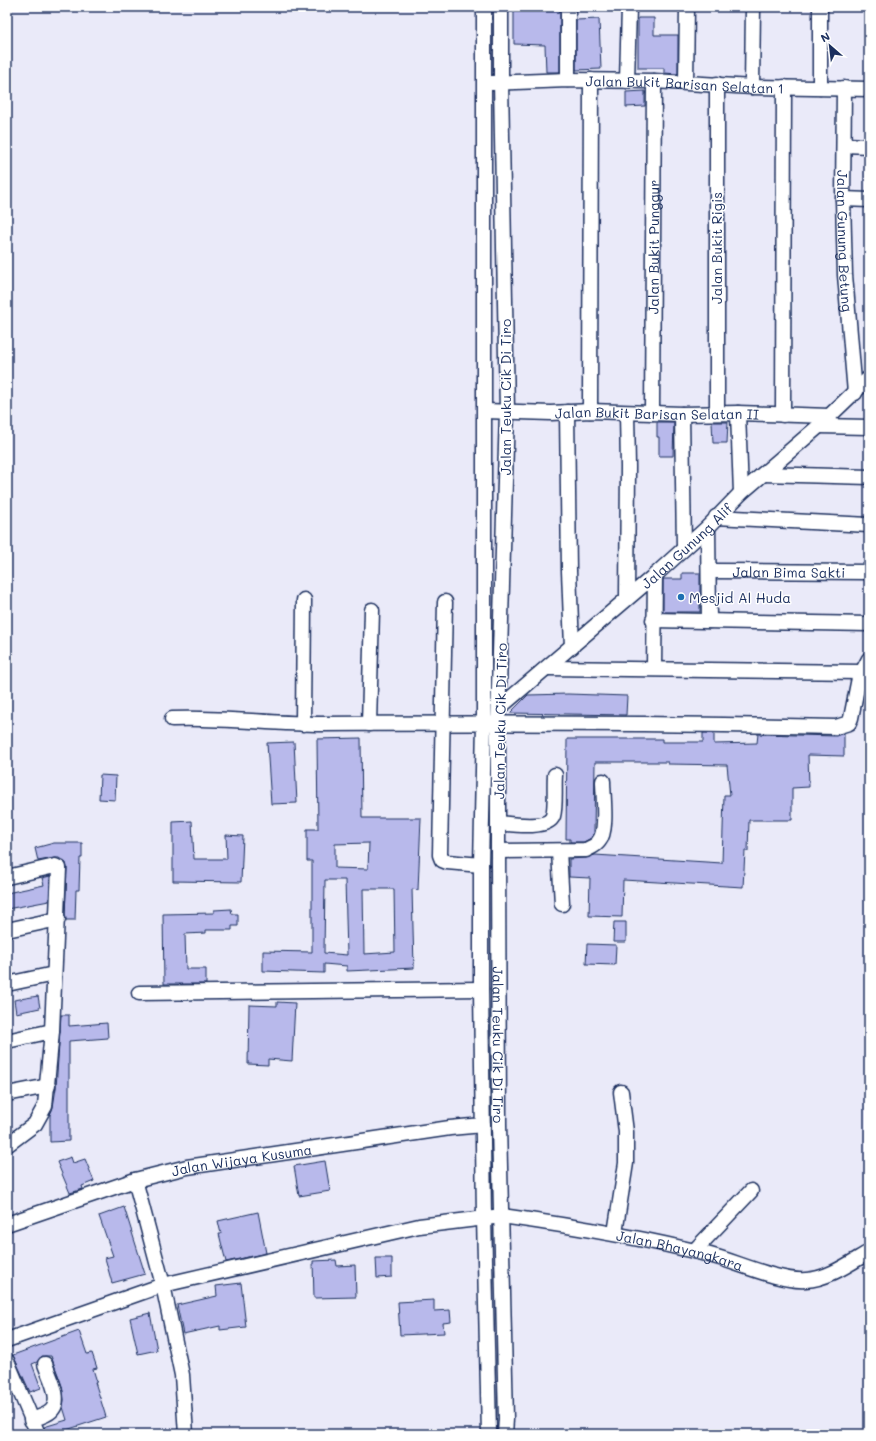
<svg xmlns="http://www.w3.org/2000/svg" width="876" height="1441" viewBox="0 0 876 1441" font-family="Mali,sans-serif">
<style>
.building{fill:#b8b9eb;stroke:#1b2f5e;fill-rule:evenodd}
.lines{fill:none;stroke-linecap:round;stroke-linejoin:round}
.minor-casing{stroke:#1b2f5e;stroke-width:17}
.minor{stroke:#fff;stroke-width:14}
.poi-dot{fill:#1f6fb2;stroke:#fff;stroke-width:1.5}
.labels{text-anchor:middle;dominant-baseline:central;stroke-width:3;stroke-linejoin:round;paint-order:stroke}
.street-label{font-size:14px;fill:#1b2f5e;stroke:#fff}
.poi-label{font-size:14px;fill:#1b2f5e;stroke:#fff;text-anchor:start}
</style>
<rect width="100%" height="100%" fill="#eaeaf9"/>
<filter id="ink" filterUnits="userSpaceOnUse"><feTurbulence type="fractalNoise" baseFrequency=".025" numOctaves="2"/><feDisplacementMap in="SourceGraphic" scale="8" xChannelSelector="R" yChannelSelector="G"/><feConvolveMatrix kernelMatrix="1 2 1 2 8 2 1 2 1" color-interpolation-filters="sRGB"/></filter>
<g filter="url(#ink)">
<g class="building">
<path d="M514 7H560V72H546L545 45 514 44Z"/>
<path d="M638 18H654V35H678V74L664 73V68H638Z"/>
<path d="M599 19 601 69 576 70V20Z"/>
<path d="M645 91V106L626 107V92Z"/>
<path d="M657 422H674L673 456H659V437H657Z"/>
<path d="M712 422H728L727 443H713Z"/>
<path d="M682 573H700V612H663V579H682Z"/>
<path d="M568 694 627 696 626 715 510 713 528 695Z"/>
<path d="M703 733H714V744L757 743 758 734 836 736 844 733V756L808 755 809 787 792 788V820H749L748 851H745L743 887 623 880 622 917 589 916 590 878 569 877V859L586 858 595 855 722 863 724 795H730L727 765 668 764V762H595L594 833 591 838 584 842H570V839H566L567 739H662V742H703Z"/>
<path d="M361 738 362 818H421L418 890 412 889 414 968 347 971V966L324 964V973L263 971V951L312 952V861H307V829H318L317 739ZM369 843 368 869 335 868V844ZM325 880H345L347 955 324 953ZM363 889H394L395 952 364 954Z"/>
<path d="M294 742 297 803 271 804 267 743Z"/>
<path d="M100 775 116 776 115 800 99 799Z"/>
<path d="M192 821 194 859H227L226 835 243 836 241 882 173 881V822Z"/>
<path d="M54 843H82V858H80L79 890H76L75 920H66L65 915 67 868 66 863 59 858H54L38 861 35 848Z"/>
<path d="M50 876 49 901 7 909V893L44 885 42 878Z"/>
<path d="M231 909 232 914H238V926H232V930H206V933L185 934 186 969H206V984H164L163 914 214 913V910Z"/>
<path d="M614 922H626V942H613Z"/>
<path d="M587 944 616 945 615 965 586 964Z"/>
<path d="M38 996 40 1008 16 1013 14 1000Z"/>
<path d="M277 1002 295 1003 292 1061 268 1059V1065L248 1064 249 1005 277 1006Z"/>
<path d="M61 1015H69V1026L107 1023 108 1038 69 1041V1141L50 1142V1115L53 1107 56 1088Z"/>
<path d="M71 1157 73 1163 85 1159 94 1181 82 1186 83 1189 70 1193 57 1162Z"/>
<path d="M325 1161 330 1191 299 1196 294 1166Z"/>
<path d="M124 1207 145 1274 112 1283 105 1258 113 1256 99 1216Z"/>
<path d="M258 1212 266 1253 226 1262 219 1234H221L218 1221Z"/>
<path d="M376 1258H392V1277L377 1278Z"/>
<path d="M336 1260 337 1266 355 1265 356 1297 314 1298 313 1261Z"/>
<path d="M241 1283 246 1327 220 1330V1326L183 1334 177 1305 217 1296 216 1286Z"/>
<path d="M434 1300V1311L450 1310 451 1322 443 1323 444 1333 400 1335 398 1302Z"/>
<path d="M150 1313 157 1350 138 1354 130 1318Z"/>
<path d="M79 1331 87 1354 92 1353 97 1368 93 1369 97 1382H95L106 1417 54 1434H46L44 1427 67 1420 63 1407 64 1400 62 1386 51 1356H42L37 1362 32 1364 41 1388 30 1392 13 1355Z"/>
</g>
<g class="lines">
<defs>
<g id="minor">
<path d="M484 7V723L481 865V989L484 1217 489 1434"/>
<path id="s1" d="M501 7V82L507 411 498 723V851L499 1125 506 1419 505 1434"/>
<path d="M568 80V7"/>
<path d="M627 81 629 7"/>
<path d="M686 82 687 7"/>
<path id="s2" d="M492 83 568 80 654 81 752 87 869 89"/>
<path d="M717 84V413"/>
<path d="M752 87 753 7"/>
<path d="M820 88V7"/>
<path id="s3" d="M844 88 843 199 845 275 855 393"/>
<path d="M844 145 869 146"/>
<path d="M843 199 869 200"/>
<path id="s4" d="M485 411 551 413 590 411 682 414 738 413 829 416"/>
<path d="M590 411 591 80"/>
<path d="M567 412 569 571 572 647"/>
<path d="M627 413 628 467 627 598"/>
<path id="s5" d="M652 413 654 81"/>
<path d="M738 413 741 493"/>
<path d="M682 414 684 548"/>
<path d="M783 415 784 87"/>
<path d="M819 426 869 427"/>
<path d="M763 474 869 477"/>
<path d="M716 517 869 525"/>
<path d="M708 527 709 621"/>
<path id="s6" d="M710 571 869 572"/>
<path d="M445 602 440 855 442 860 447 862 481 865"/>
<path d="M653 620 869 624"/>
<path d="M548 668 861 672"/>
<path d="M654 668 655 575"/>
<path id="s7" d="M499 708 655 575 708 527 741 493 819 426 869 378"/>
<path d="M172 719C222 717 272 724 322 724 493 723 664 723 836 727L849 723 851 718 859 678 869 659"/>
<path d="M303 724 304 600"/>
<path d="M369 724 372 610"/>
<path d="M498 823C510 824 548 830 553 816 556 806 554 786 555 775"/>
<path d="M498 851 586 850C591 847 596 846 599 841 608 831 603 795 603 781"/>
<path d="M559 851 562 904"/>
<path d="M7 877 55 866 59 868 52 1031 45 1106 35 1124 7 1145"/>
<path d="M7 930 58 919"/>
<path d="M7 984 54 974"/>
<path d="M139 993 481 989"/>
<path d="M7 1041 52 1031"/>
<path d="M7 1094 48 1086"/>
<path d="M135 1180 163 1285 182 1375 186 1434"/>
<path id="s8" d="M7 1224 135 1180 187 1167 450 1128 483 1125"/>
<path d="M615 1233 626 1163V1132L621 1092"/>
<path d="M694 1251 751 1191"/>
<path id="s9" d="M7 1340 163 1285 419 1226 502 1216C572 1226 641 1237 710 1255 737 1262 779 1282 806 1280 828 1279 850 1263 869 1252"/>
<path d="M7 1361 38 1434"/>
<path d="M31 1420C37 1418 47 1415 51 1411 63 1400 49 1376 45 1364"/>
</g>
</defs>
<use href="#minor" class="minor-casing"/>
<use href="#minor" class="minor"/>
</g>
</g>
<circle class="poi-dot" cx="681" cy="597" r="4"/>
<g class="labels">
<g class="street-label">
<text stroke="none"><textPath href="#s2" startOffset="193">Jalan Bukit Barisan Selatan 1</textPath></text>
<text stroke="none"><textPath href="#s3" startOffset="153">Jalan Gunung Betung</textPath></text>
<text stroke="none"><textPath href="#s5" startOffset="166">Jalan Bukit Punggur</textPath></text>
<text transform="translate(716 248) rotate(-90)">Jalan Bukit Rigis</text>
<text transform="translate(505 397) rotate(-90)">Jalan Teuku Cik Di Tiro</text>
<text stroke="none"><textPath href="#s4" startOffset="172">Jalan Bukit Barisan Selatan II</textPath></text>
<text stroke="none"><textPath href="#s7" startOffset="248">Jalan Gunung Alif</textPath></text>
<text stroke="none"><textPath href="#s6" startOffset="79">Jalan Bima Sakti</textPath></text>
<text transform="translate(500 721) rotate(-89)">Jalan Teuku Cik Di Tiro</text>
<text stroke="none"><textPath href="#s1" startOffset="1038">Jalan Teuku Cik Di Tiro</textPath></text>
<text stroke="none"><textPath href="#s8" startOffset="244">Jalan Wijaya Kusuma</textPath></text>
<text stroke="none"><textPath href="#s9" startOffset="693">Jalan Bhayangkara</textPath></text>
</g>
<g class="poi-label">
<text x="689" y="597">Mesjid Al Huda</text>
</g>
</g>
<rect width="876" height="1441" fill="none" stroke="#fff" stroke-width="24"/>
<rect x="12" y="12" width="852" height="1417" fill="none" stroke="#1b2f5e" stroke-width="1.5" filter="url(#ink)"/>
<g transform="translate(830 46) rotate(332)" stroke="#ffffff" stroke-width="3" paint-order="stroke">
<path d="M0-3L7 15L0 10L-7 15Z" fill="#1b2f5e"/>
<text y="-6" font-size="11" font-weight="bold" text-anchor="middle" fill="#1b2f5e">N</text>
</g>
</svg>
